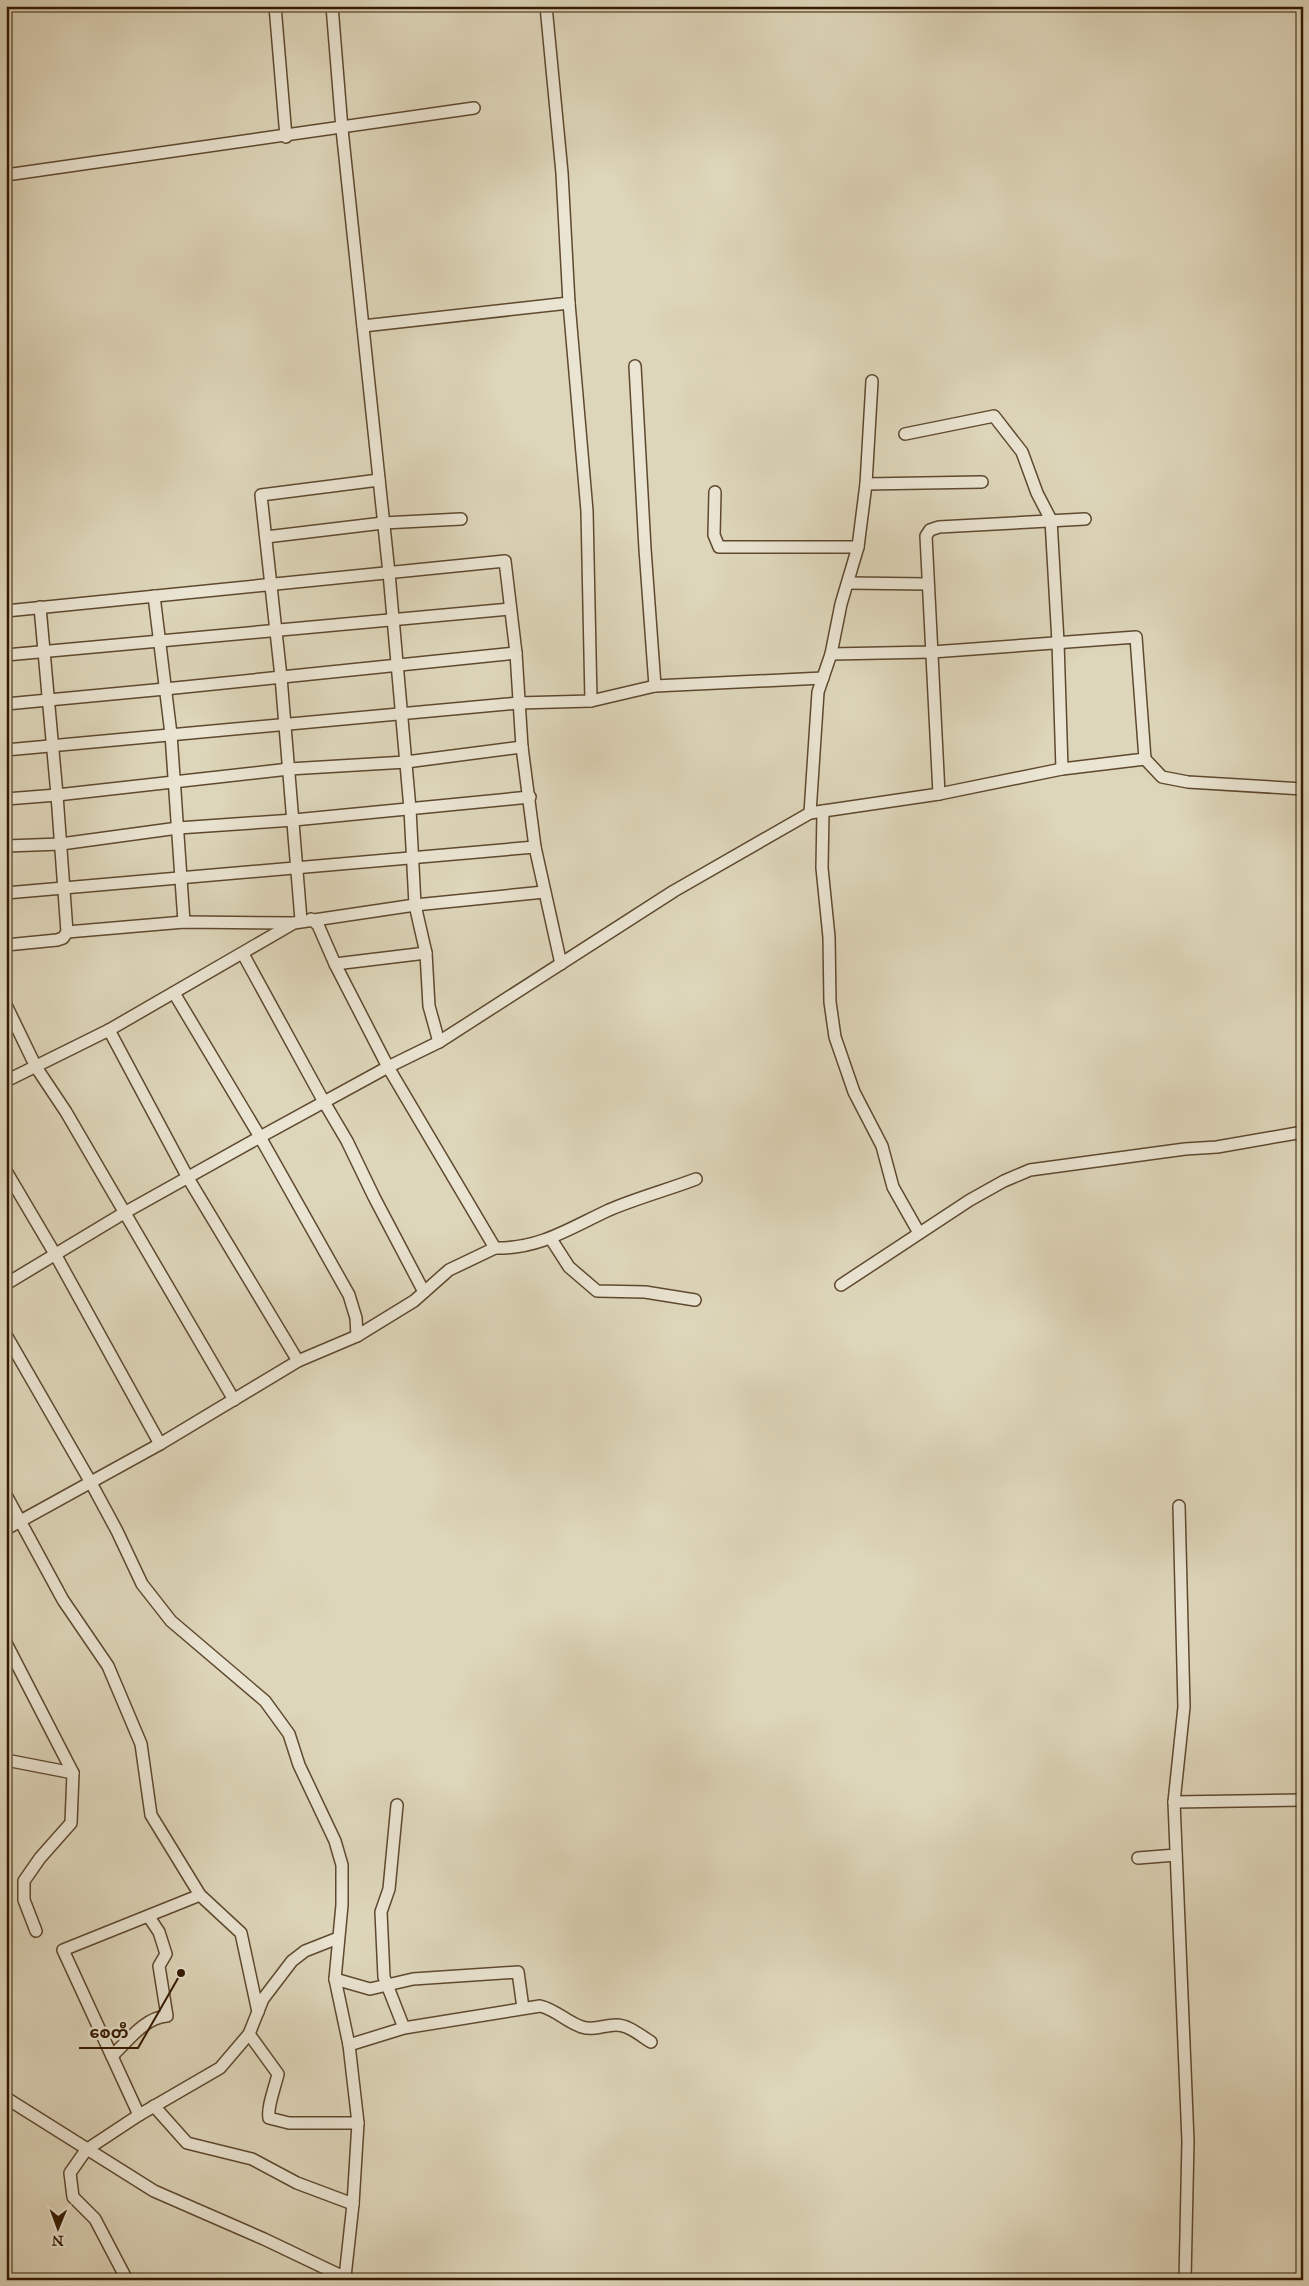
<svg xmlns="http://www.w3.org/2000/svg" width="1309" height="2286" viewBox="0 0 1309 2286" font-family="'IM FELL Great Primer','Noto Sans Myanmar',serif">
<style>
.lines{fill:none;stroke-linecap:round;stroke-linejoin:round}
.minor-casing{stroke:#5e492e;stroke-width:14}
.minor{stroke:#eae4d2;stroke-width:11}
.leader{fill:none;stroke:#341a00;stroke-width:2}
.callout-dot{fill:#341a00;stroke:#eae4d2;stroke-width:2}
.callout-label{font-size:16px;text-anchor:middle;font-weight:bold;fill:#341a00;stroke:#eae4d2;stroke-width:5;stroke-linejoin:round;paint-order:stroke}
</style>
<rect width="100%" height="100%" fill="#ded6ba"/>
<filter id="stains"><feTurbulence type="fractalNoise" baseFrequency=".004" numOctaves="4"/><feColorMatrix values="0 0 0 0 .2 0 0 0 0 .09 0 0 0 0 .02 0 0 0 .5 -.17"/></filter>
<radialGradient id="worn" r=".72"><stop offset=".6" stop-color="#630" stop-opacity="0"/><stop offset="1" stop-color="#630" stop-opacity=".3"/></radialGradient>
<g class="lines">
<defs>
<g id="minor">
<path d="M275 6 286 137"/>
<path d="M332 6 342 129 389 573 410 809 415 905 426 953 429 1006 439 1042"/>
<path d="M546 6 562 173 569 303 587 511 591 701"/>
<path d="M6 175 474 108"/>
<path d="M363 326 569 303"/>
<path d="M635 366 645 549 655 686"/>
<path d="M905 434 994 416 1022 452 1037 493 1051 520 1058 642 1062 769"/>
<path d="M866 484 982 482"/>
<path d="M715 492 714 535 719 547H858"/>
<path d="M266 537 383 523 461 519"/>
<path d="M848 583 928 584"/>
<path d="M154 596 171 734 184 922"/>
<path d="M6 611 505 561 516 653 522 747 535 847 561 964"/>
<path d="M6 655 510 609"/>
<path d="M6 704 165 689 516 653"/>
<path d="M6 750 518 703 591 701 655 686 823 678"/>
<path d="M1145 759 1162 777 1188 782 1303 789"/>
<path d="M939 794 926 536 930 530 939 527 1085 519"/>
<path d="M6 799 57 795 289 769 406 762 522 747"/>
<path d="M823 811 822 868 829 937 830 1002 835 1037 854 1092 882 1146 893 1187 919 1233"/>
<path d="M810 813 818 692 831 654 841 604 858 547 866 484 872 381"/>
<path d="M6 846 61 844 178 828 294 820 530 797"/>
<path d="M6 893 535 847"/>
<path d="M301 920 281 677 261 495 379 480"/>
<path d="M67 932 184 922 293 923"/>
<path d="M6 945 57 940 63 938 67 932 57 795 40 607"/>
<path d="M243 954 324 1102 347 1141 374 1197 424 1292"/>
<path d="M335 964 426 953"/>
<path d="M174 993 260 1137 349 1295 356 1318 357 1336"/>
<path d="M6 1005 36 1067 66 1112 234 1400"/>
<path d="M109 1030 188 1178 298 1361"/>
<path d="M6 1081 109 1030 294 923 415 905 544 892"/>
<path d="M6 1171 55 1254 160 1444"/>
<path d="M551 1239 569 1267 597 1291 645 1292 695 1300"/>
<path d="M495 1248C540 1249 570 1228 609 1210 637 1198 667 1190 696 1179"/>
<path d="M6 1284 124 1213 260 1137 388 1067 439 1042 674 891 810 813 939 794 1062 769 1145 759 1136 637 932 652 831 654"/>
<path d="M841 1285 970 1200 1004 1181 1030 1170 1185 1149 1217 1147 1303 1132"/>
<path d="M6 1335 90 1481 117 1531 142 1584 171 1621 265 1701 289 1734 299 1765 335 1841 342 1865V1905L335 1979 349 2045 358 2123 353 2204 345 2277"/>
<path d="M6 1495 63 1600 108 1666 141 1744 151 1815 200 1895 241 1933 258 2012"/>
<path d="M1179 1506 1184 1707 1174 1802 1188 2141 1185 2280"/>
<path d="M6 1529 160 1444 298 1361 357 1336 414 1301 449 1270 495 1248 388 1067 335 964 318 925 311 919"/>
<path d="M6 1643 73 1773 71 1823 40 1858 24 1881V1900L36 1931"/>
<path d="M6 1760 73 1773"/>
<path d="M1174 1802 1303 1800"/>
<path d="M397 1805 389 1889 381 1912 384 1977 404 2028"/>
<path d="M1138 1858 1176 1855"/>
<path d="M335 1979 370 1989 413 1979 518 1972 523 2008"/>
<path d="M249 2034 278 2074C275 2087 267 2107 269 2118L289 2123H358"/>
<path d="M349 2045 404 2028 540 2006C557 2010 566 2022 582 2027 594 2031 604 2025 616 2025 629 2025 641 2036 651 2042"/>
<path d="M112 2056C127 2042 145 2017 167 2016L159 1966 166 1954 159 1932 149 1917"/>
<path d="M6 2098 154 2191 264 2239 350 2280"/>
<path d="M154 2106 187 2143 252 2159 297 2183 353 2204"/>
<path d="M139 2115 63 1950 200 1895"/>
<path d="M127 2280 95 2219 73 2197 70 2173 86 2150 139 2115 220 2068 249 2034 263 1999 292 1961 305 1951 338 1938"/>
</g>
</defs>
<use href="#minor" class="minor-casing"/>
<use href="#minor" class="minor"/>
</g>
<path class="leader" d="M181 1973L138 2048H79"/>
<circle class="callout-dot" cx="181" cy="1973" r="5"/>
<g class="callout-label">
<text x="109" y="2038">စေတီ</text>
</g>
<rect width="1309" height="2286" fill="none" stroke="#ded6ba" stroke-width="25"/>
<rect x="8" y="8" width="1294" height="2271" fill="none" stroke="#341a00" stroke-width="2.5"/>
<rect x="12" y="12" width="1284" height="2261" fill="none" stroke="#341a00"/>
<g transform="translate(58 2228) rotate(181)" stroke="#eae4d2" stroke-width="4" paint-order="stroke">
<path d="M0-4L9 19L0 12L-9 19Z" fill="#341a00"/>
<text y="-8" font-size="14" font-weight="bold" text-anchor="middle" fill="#341a00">N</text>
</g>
<rect width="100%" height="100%" filter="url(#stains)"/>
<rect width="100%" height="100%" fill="url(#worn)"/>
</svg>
